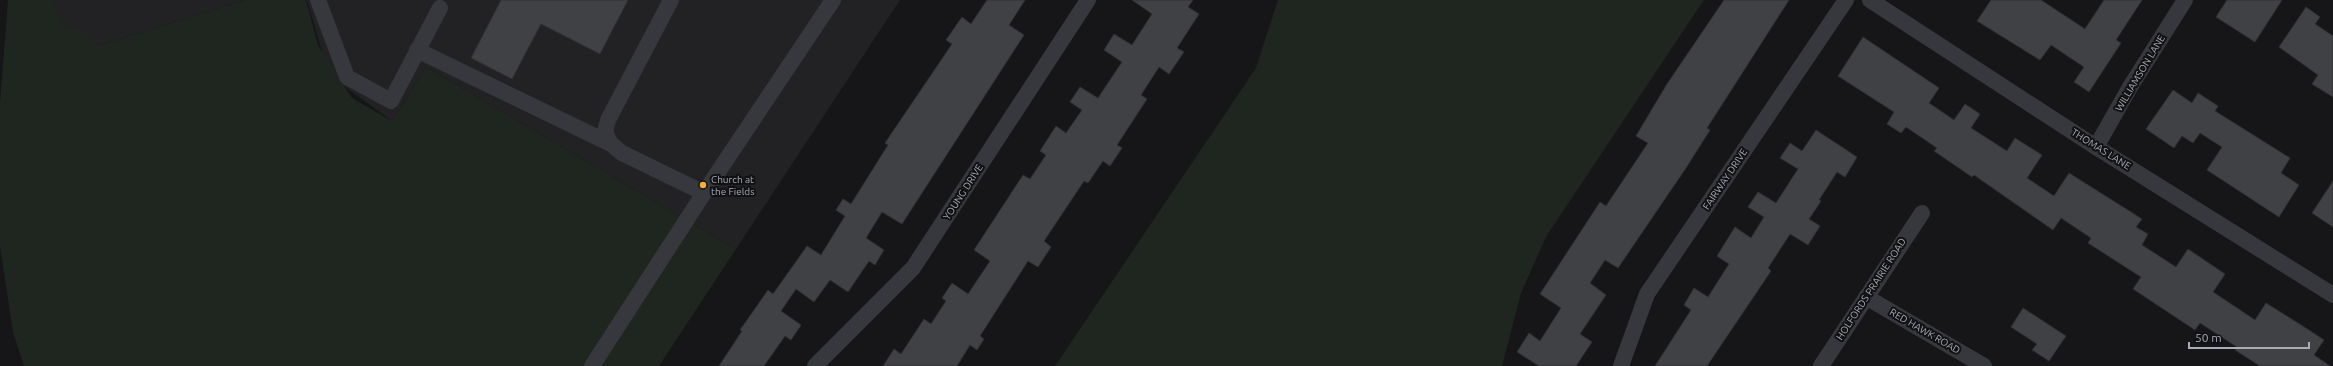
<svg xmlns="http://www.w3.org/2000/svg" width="2333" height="366" viewBox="0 0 2333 366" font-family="Ubuntu,sans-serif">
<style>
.built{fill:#222225}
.green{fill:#1e261f}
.building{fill:#404145;stroke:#303034}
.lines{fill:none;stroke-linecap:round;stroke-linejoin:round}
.minor{stroke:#37383d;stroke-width:16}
.poi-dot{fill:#f2b134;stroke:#111113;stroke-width:1.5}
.labels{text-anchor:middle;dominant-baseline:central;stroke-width:4;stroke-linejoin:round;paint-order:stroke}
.street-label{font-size:10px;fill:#a8adb8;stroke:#111113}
.poi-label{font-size:10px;fill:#a8adb8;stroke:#111113;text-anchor:start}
</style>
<rect width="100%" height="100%" fill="#161618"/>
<g class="built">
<path d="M53 0H246L97 46 63 29Z"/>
<path d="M307 0H900L736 249 426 67 392 121 329 75Z"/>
</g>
<g class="green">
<path d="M8 0H54L62 25 86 32 97 46 246 0H306L318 45 352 98 392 121 426 67 736 249 659 366H24L13 332 0 246V103Z"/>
<path d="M1278 0H1704L1547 235 1521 293 1502 366H1055L1256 68Z"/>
</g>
<g class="building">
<path d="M501 0H628L600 54 541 24 512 79 471 58Z"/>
<path d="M987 0H1025L1009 25 1024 35 902 224 882 212 866 238 884 250 875 265 869 261 848 292 830 280 814 302 796 289 781 311 801 325 791 340 785 336 764 366H719L742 331 740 330 768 290 773 294 807 246 821 255 845 216 836 210 843 199 851 204 888 145 885 143 952 44 946 40 962 17 971 24Z"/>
<path d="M1132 0H1193L1188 7 1199 14 1177 48 1184 52 1169 74 1159 67 1141 95 1147 99 1117 145 1122 148 1110 166 1103 161 1088 183 1084 181 1044 241 1051 247 1038 267 1028 261 980 336 984 339 977 350 970 345 957 366H883L894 349 901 354 924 319 931 324 946 301 942 298 952 283 968 294 990 261 974 250 1023 175 1030 179 1046 155 1040 151 1056 126 1066 133 1082 110 1070 102 1080 87 1098 98 1122 62 1104 50 1114 34 1132 45 1152 14Z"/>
<path d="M1724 0H1789L1707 128 1710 130 1686 168 1618 268 1605 260 1590 283 1606 295 1580 334 1592 342 1576 366H1539L1517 352 1529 333 1540 341 1561 308 1540 294 1600 202 1606 206 1648 143 1636 136 1667 84Z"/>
<path d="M1991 0H2041L2085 29 2104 0H2142L2116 40 2121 43 2089 92 2074 82 2084 67 2051 45 2040 60 1977 21Z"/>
<path d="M2227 0H2282L2255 42 2216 17Z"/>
<path d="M2306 7 2320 17 2315 24 2333 36V97L2312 84 2318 75 2279 47Z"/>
<path d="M1863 37 1939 88 1929 103 1954 120 1965 104 1980 114 1971 128 2007 151 2015 138 2042 155 2027 178 2054 196 2069 173 2123 207 2142 219 2136 227 2148 234 2142 245 2176 267 2188 249 2225 274 2213 292 2255 320 2266 303 2309 330 2324 340 2314 355 2330 366H2260L2235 350 2237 347 2200 323 2195 330 2133 289 2141 277 2088 243 2091 238 2061 218 2053 230 1974 175 1972 177 1934 151 1937 148 1906 127 1901 133 1887 124 1894 112 1838 76Z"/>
<path d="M2173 90 2192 103 2198 93 2218 106 2215 111 2290 158 2281 173 2299 185 2279 217 2207 170 2222 147 2200 133 2193 143 2182 136 2174 148 2146 129Z"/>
<path d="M1816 130 1857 157 1845 177 1837 172 1819 200 1821 201 1809 219 1820 226 1808 245 1790 234 1768 268 1771 271 1707 366H1655L1691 310 1684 305 1694 288 1708 297 1729 264 1717 256 1735 227 1751 238 1764 217 1748 207 1758 192 1776 203 1798 169 1780 158 1790 143 1802 151Z"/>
<path d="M2333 181V227L2312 213Z"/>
<path d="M2023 308 2066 336 2049 361 2032 350 2037 344 2011 327Z"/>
</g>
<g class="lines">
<g class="minor">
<path d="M318 0 347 77 391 101 440 8"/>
<path d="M671 0 608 120 605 132 611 144 622 153 704 193 833 0"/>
<path d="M1870 0 2096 147 2333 295"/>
<path d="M417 50 611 144"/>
<path d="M2096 147 2130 87 2185 0"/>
<path d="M1866 297 1984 366"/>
<path d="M592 366 704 193"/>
<path d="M815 366 913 268 1088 0"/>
<path d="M1621 366 1647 294 1846 0"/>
<path d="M1821 366 1922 213"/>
</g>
</g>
<circle class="poi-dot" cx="703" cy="185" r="4"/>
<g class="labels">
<g class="street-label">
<text transform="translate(2140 73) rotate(-59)">WILLIAMSON LANE</text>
<text transform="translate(2101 149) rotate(32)">THOMAS LANE</text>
<text transform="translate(1725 179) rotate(-56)">FAIRWAY DRIVE</text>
<text transform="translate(963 192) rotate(-57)">YOUNG DRIVE</text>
<text transform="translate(1871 289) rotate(-57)">HOLFORDS PRAIRIE ROAD</text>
<text transform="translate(1925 331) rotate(30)">RED HAWK ROAD</text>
</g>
<g class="poi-label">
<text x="711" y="179">Church at<tspan x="711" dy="12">the Fields</tspan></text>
</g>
</g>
<path d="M2189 342v6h120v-6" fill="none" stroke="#a8adb8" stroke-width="2"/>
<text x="2195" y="342" font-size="12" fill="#a8adb8" stroke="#111113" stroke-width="3" paint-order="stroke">50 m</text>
</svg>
